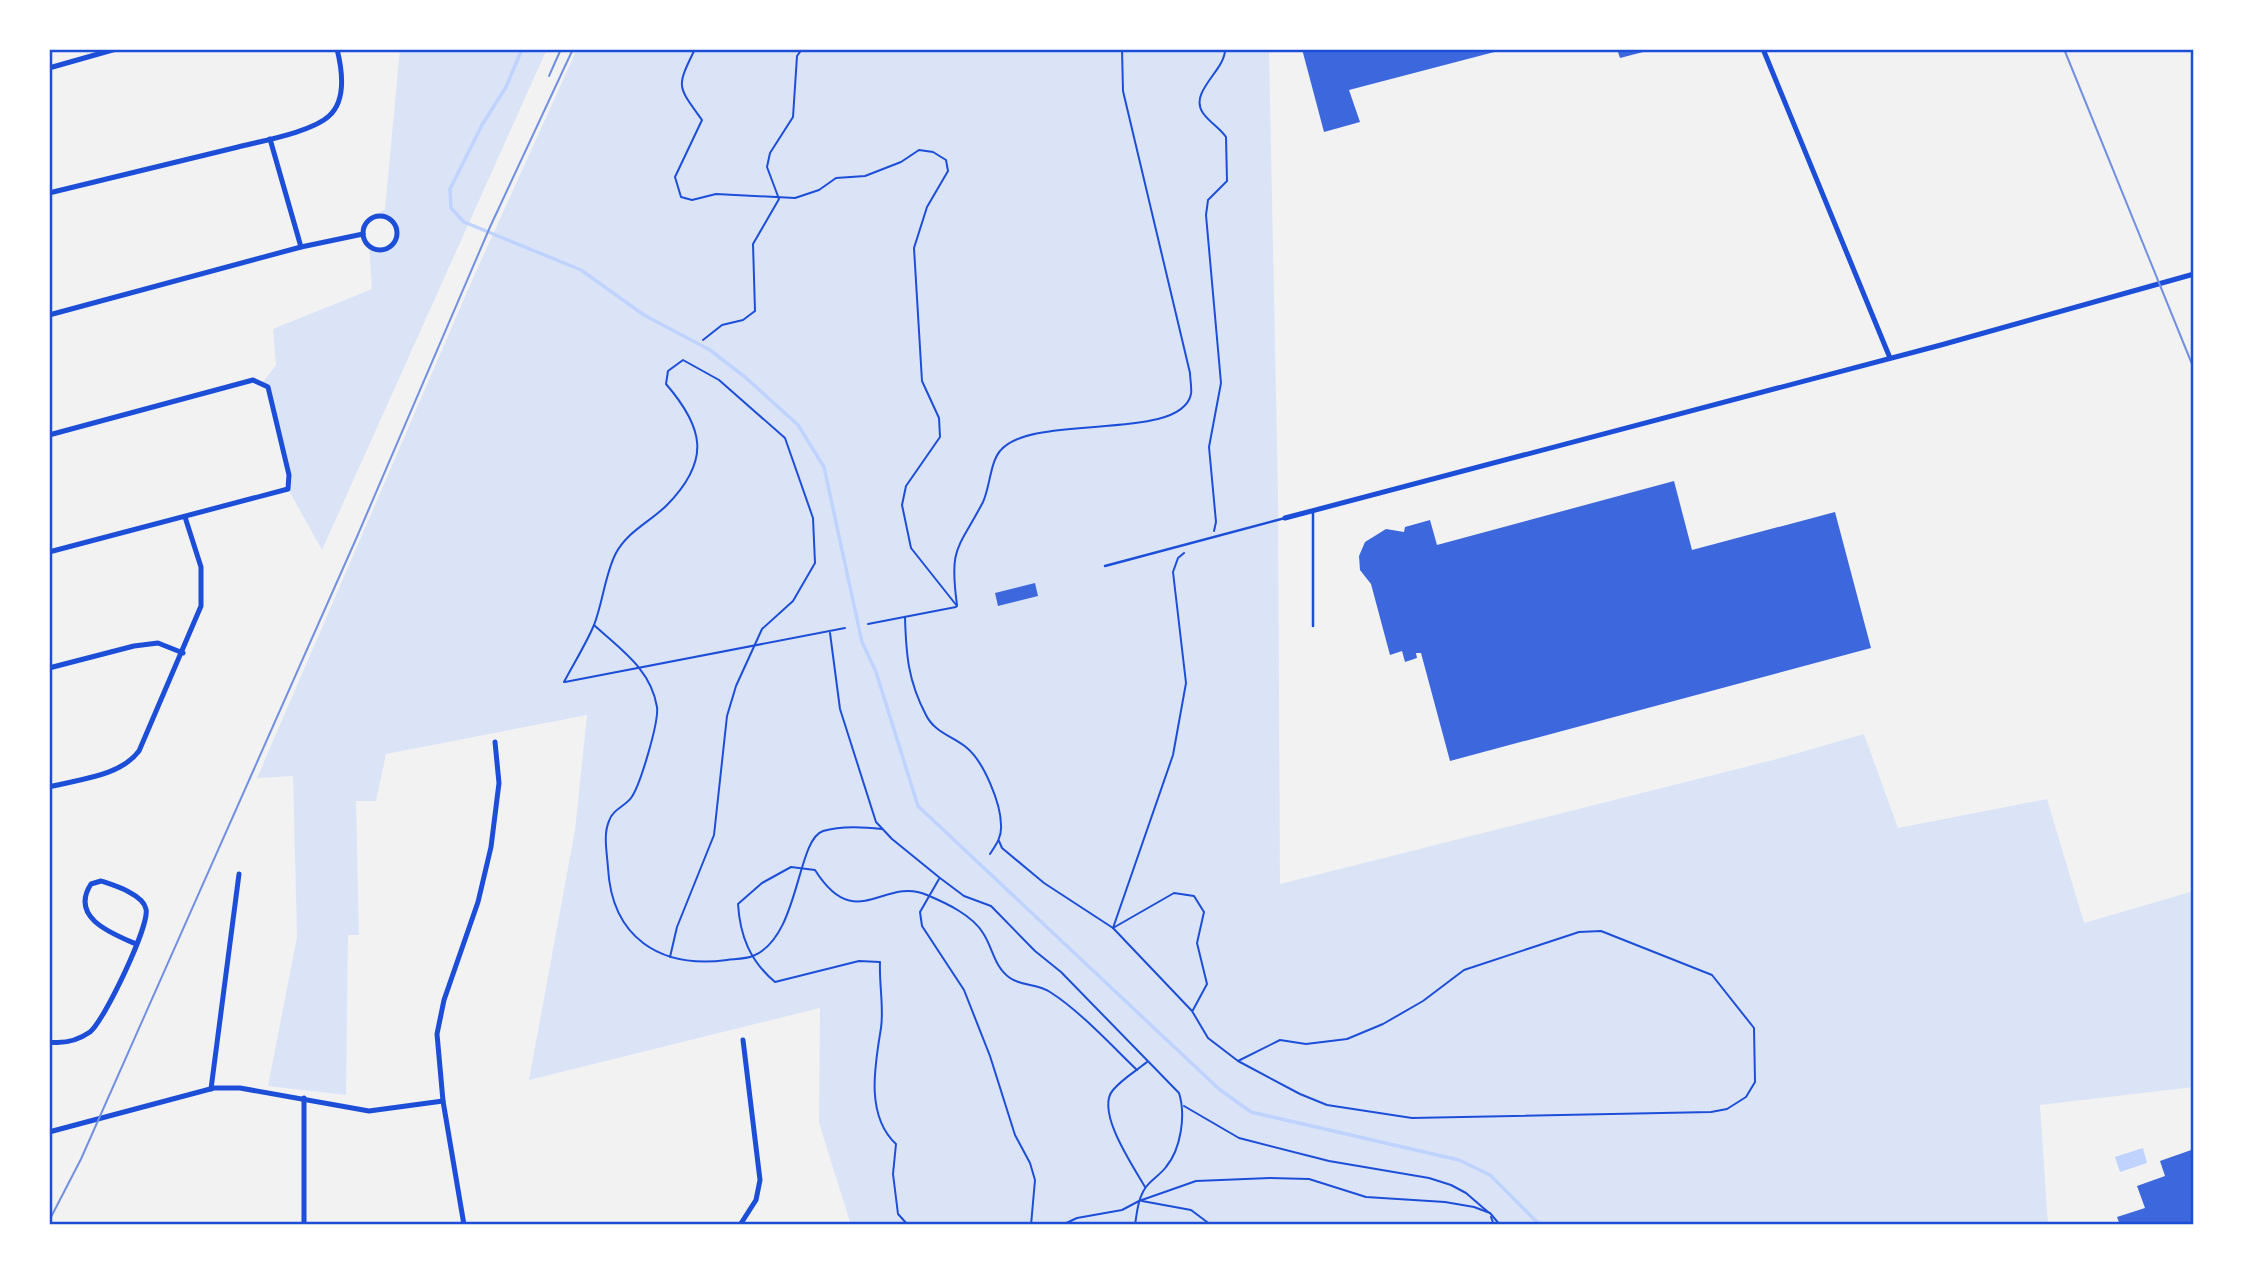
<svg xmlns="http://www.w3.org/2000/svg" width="2243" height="1274" viewBox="0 0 2243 1274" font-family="'Nunito Sans',sans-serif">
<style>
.green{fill:#dbe4f7}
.water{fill:#bfd3fe}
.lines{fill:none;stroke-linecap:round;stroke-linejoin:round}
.stream{stroke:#bfd3fe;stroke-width:3.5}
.building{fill:#3d67dc}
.path{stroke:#1d4ed8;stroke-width:2}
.service{stroke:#1d4ed8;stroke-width:2.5}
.minor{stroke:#1d4ed8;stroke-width:5}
.tram{stroke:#7290e2;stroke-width:2}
.neatline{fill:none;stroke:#1d4ed8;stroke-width:2.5}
</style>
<rect width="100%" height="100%" fill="#f2f2f2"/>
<g class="green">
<path d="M400 49H547L322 550 288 489 289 475 270 394 262 383 276 365 273 329 372 289 369 246 385 249 396 239V229L388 218 378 217 369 220 385 209Z"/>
<path d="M577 49H1269L1278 493 1280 884 1777 759 1864 734 1898 828 2047 799 2084 923 2194 891V1087L2040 1105 2048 1225H851L819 1123 820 1008 529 1080 575 830 587 715 386 754 376 801H356L359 935H348L346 1095 268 1086 297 937 293 776 257 778 470 285Z"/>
</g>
<path class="water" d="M2143 1148 2147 1163 2120 1172 2115 1157Z"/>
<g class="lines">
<path class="stream" d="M522 49 506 87 482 125 450 189 451 208 464 222 581 270 644 315 710 350 745 377 798 425 824 467 862 642 876 672 918 806 1219 1089 1251 1112 1459 1160 1490 1175 1540 1225"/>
</g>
<g class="building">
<path d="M1302 49H1502V50L1349 90 1360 122 1324 132Z"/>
<path d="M1617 49H1651V50L1620 58Z"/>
<path d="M1674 481 1692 550 1835 512 1871 648 1450 761 1421 653H1416L1417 658 1405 662 1402 651 1390 655 1371 584 1360 570 1359 556 1365 542 1386 529 1404 532 1405 527 1430 520 1437 545Z"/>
<path d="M1035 583 1038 596 998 606 995 593Z"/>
<path d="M2194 1149V1225H2120L2117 1217 2145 1208 2137 1186 2165 1176 2160 1161Z"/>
</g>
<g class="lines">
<g class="path">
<path d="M695 49C676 88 677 85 702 120L675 177 681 197 692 200 716 194 795 198 819 190 836 178 865 176 901 162 919 150 933 152 946 160 948 171 927 207 914 248 922 381 939 418 940 437 906 486 902 505 911 548 957 606"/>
<path d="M703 340 722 325 743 320 755 311 753 244 779 199 767 167 770 153 793 117 797 56 802 49"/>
<path d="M1214 531 1216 522 1209 447 1221 383 1206 215 1208 200 1227 181 1226 137C1220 128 1209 122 1203 113 1188 92 1226 70 1225 49"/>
<path d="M1184 553 1178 558 1173 572 1186 683 1173 755 1113 928 1192 1011 1208 1038 1238 1061 1280 1040 1306 1044 1347 1039 1383 1024 1423 1001 1464 970 1579 932 1601 931 1712 975 1754 1028 1755 1082 1746 1097 1727 1109 1711 1112 1412 1118 1327 1105 1300 1094 1238 1061"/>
<path d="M957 605C949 546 958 550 983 502 990 487 990 463 1000 451 1031 412 1181 443 1191 394 1192 388 1190 379 1190 373L1123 91 1122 49"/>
<path d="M905 617C906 654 908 681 926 715 934 732 954 737 967 748 984 762 1001 804 1001 825 1002 837 996 845 990 854"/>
<path d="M868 624 956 607"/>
<path d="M594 625C620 649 651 669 657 707 659 722 640 786 631 798 624 807 613 809 609 821 603 835 607 852 608 868 612 937 659 969 727 960 735 959 746 959 753 956 800 937 796 840 823 831 839 826 865 827 882 829"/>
<path d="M830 633 840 709 876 822 892 839 940 878 964 896 991 906 1035 951 1061 972 1179 1093C1186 1115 1181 1149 1166 1167 1160 1175 1151 1180 1146 1187 1138 1198 1137 1212 1135 1225"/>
<path d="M564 682C574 663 586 644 594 625 603 602 605 574 616 553 628 531 650 522 667 505 711 460 704 428 666 384L668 371 683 360 719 380 785 438 813 518 815 563 793 601 762 629 736 686 727 716 714 835 677 927 670 957"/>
<path d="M565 682 845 628"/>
<path d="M999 841 1002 848 1044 883 1113 928 1174 893 1194 896 1204 912 1197 943 1207 984 1193 1010"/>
<path d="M939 879 920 912 922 926 964 990 990 1056 1015 1135 1030 1163 1035 1180 1031 1225"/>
<path d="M1184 1106 1239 1138 1329 1161 1429 1178 1451 1185 1466 1193 1488 1212"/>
<path d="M1145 1187C1133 1166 1095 1111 1113 1090 1122 1079 1136 1071 1147 1062"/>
<path d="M1142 1201 1191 1210 1211 1225"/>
<path d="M1491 1217 1494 1225"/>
<path d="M908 1225 898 1214 893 1174 896 1144C865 1115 875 1065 881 1028 884 1007 879 984 880 962L859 961 775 982C750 961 740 936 738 904L762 883 791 867 815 870C856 935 883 876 927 895 946 903 972 915 983 933 993 948 994 967 1010 978 1021 986 1039 984 1050 992 1080 1011 1111 1045 1137 1070"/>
<path d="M1062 1225 1077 1218 1122 1210 1139 1201 1196 1181 1270 1178 1309 1179 1366 1197 1445 1202 1474 1207 1490 1213 1500 1225"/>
</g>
<g class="service">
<path d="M1313 511V626"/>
<path d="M1105 566 1285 518"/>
</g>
<g class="minor">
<path d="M1763 49 1890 358"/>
<path d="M49 68 116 49"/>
<path d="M270 139 301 247"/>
<path d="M49 193C112 178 175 162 238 147 261 141 312 132 329 116 347 100 342 69 337 49"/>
<circle cx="380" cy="233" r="17"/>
<path d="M49 315 301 247 363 234"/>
<path d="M49 435 253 380 268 387 289 475 288 489 49 552"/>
<path d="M1285 518 1941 345 2194 274"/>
<path d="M49 668 134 646 158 643 183 653"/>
<path d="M49 787C79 779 119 777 139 751L201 606V567L185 517"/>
<path d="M49 1042C64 1044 77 1041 90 1032 104 1021 150 925 146 909 143 894 113 885 101 881L91 884C69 918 113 934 136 944"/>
<path d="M211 1089 239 874"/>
<path d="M304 1098V1225"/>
<path d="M49 1132 214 1088H240L369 1111 443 1101"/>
<path d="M464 1225 443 1101 437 1034 444 1000 478 902 491 847 499 783 495 742"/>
<path d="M740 1225 756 1200 760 1180 743 1040"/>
</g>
<g class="tram">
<path d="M2064 49 2194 369"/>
<path d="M549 76 561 49"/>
<path d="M49 1221 81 1159 356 539 490 227 573 49"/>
</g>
</g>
<rect width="2243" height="1274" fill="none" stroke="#ffffff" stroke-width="102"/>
<rect x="51" y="51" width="2141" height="1172" class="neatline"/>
</svg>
